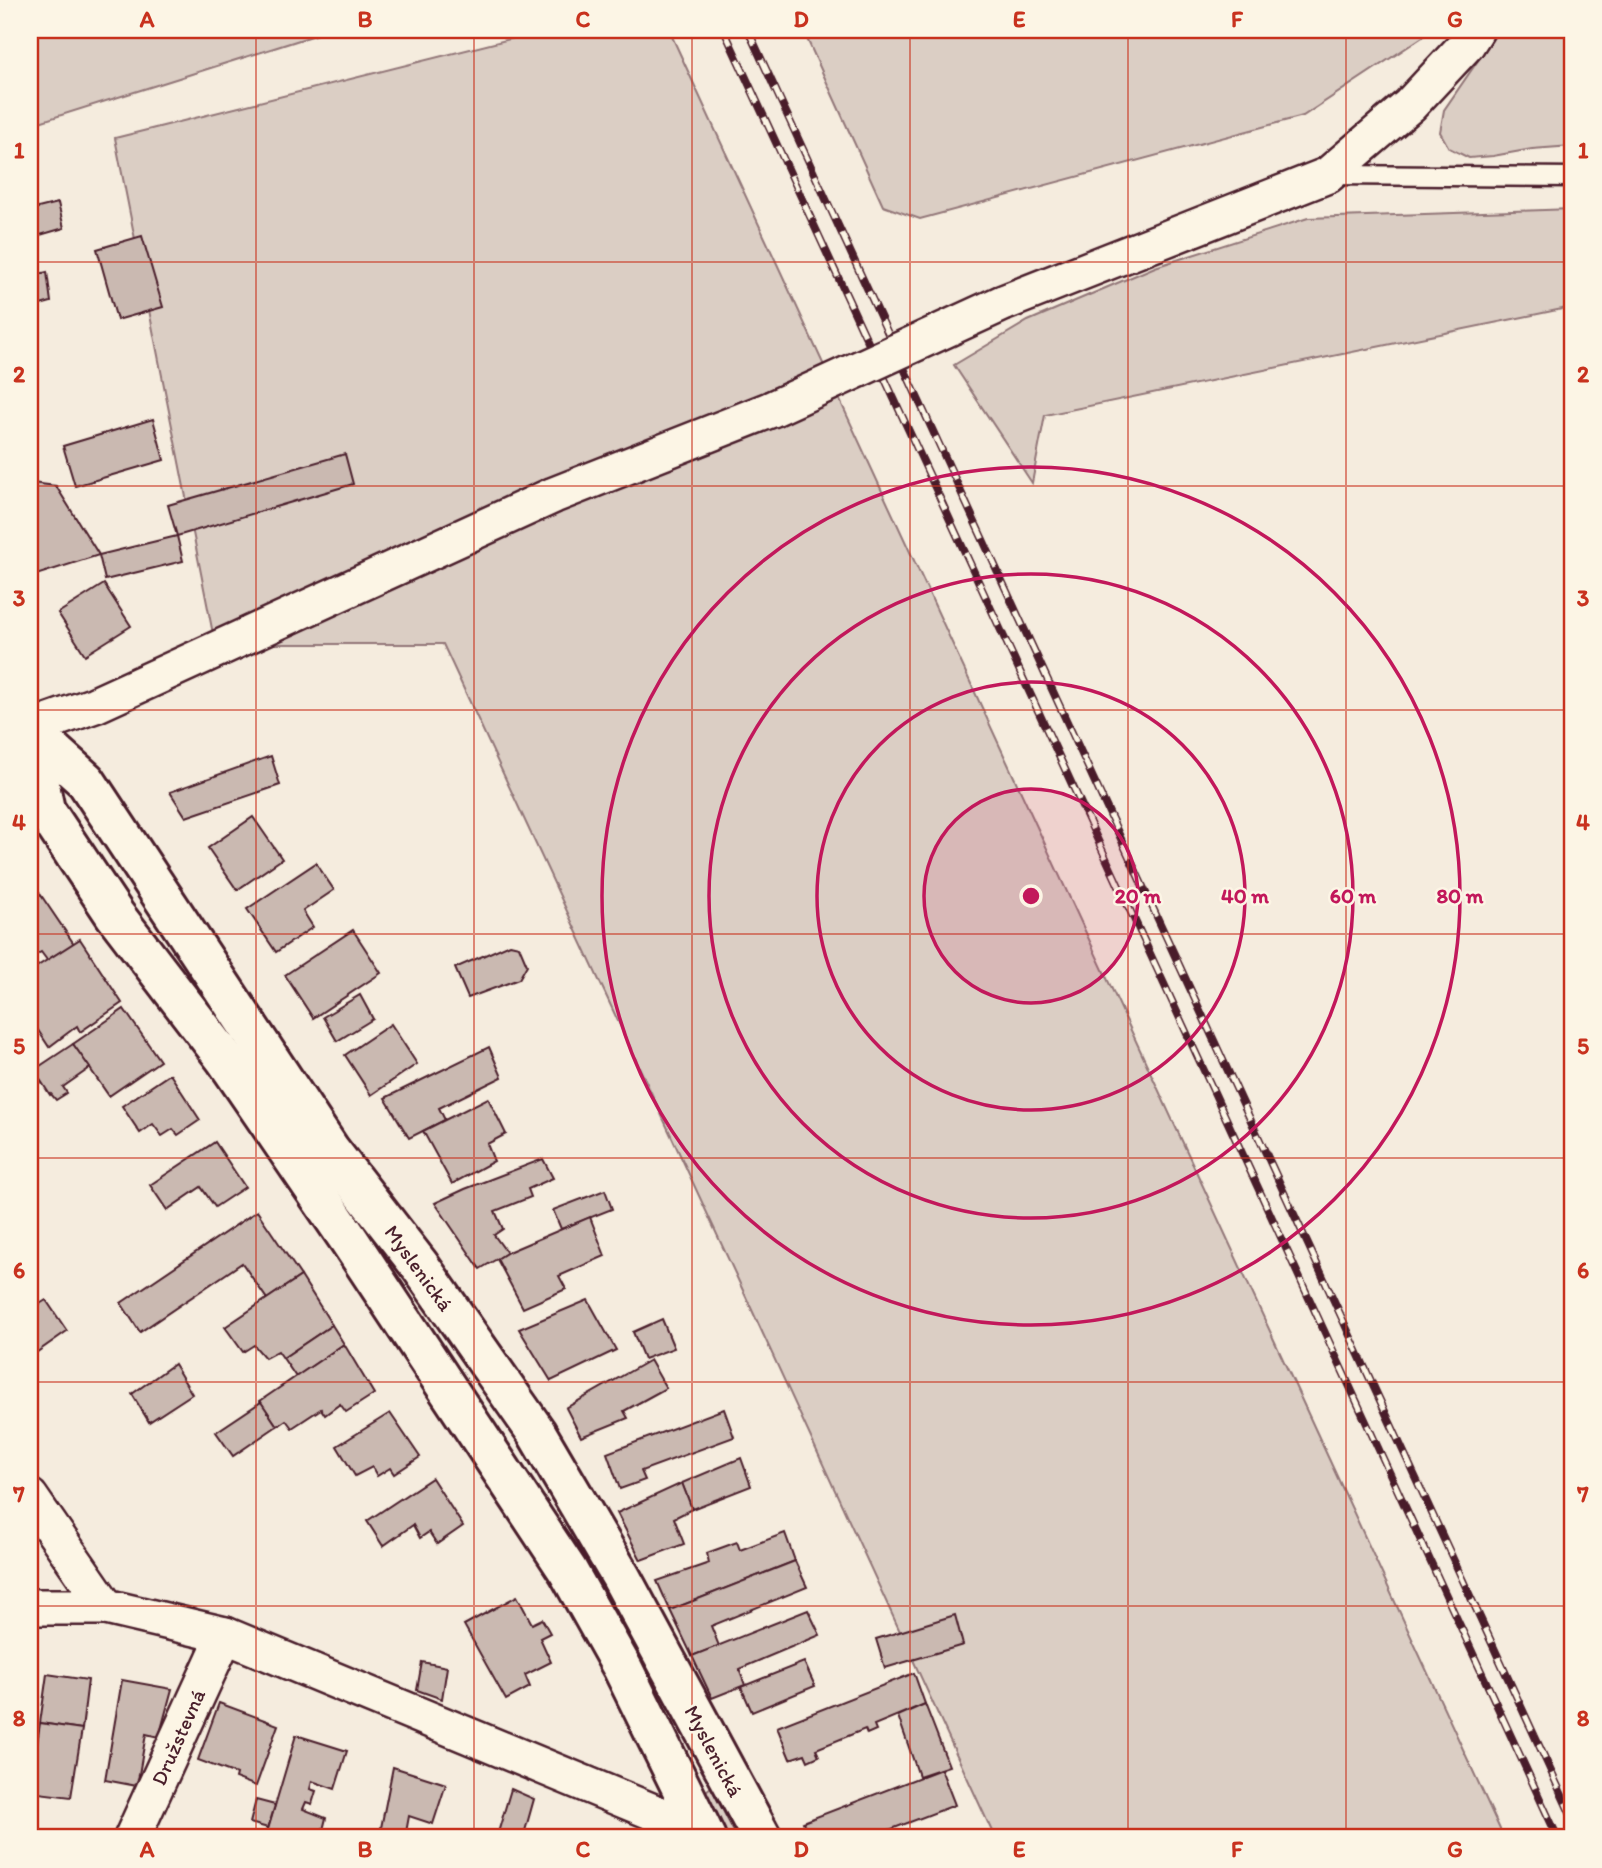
<svg xmlns="http://www.w3.org/2000/svg" width="1602" height="1868" viewBox="0 0 1602 1868" font-family="Itim,sans-serif">
<style>
.green{fill:#dbcec4;stroke:#927678;stroke-width:2}
.building{fill:#cab9b1;stroke:#4a1f2b;stroke-width:2}
.lines{fill:none;stroke-linecap:round;stroke-linejoin:round}
.service-casing{stroke:#4a1f2b;stroke-width:23}
.minor-casing{stroke:#4a1f2b;stroke-width:40}
.secondary-casing{stroke:#4a1f2b;stroke-width:44}
.service{stroke:#fcf5e5;stroke-width:18}
.minor{stroke:#fcf5e5;stroke-width:35}
.secondary{stroke:#fcf5e5;stroke-width:38}
.rail-casing{stroke:#4a1f2b;stroke-width:8}
.rail{stroke:#fcf5e5;stroke-width:5;stroke-dasharray:16;stroke-linecap:butt}
.minor-bridge-casing{stroke:#4a1f2b;stroke-width:40;stroke-linecap:butt}
.minor-bridge{stroke:#fcf5e5;stroke-width:35}
.grid{fill:none;stroke:#c8321e;stroke-width:2;stroke-opacity:0.55}
.ring{fill:none;stroke:#c2185b;stroke-width:3.5}
.labels{text-anchor:middle;dominant-baseline:central;stroke-width:5;stroke-linejoin:round;paint-order:stroke}
.street-label{font-size:21px;fill:#4a1f2b;stroke:#fcf5e5}
.centre{fill:#c2185b;stroke:#fcf5e5;stroke-width:3.5}
.ring-label{font-size:21px;text-anchor:middle;font-weight:bold;fill:#c2185b;stroke:#fcf5e5;stroke-width:5;stroke-linejoin:round;paint-order:stroke}
.neatline{fill:none;stroke:#c8321e;stroke-width:2.5}
.grid-label{font-size:23px;text-anchor:middle;font-weight:bold;fill:#c8321e}
</style>
<rect width="100%" height="100%" fill="#f5ecde"/>
<filter id="ink" filterUnits="userSpaceOnUse"><feTurbulence type="fractalNoise" baseFrequency=".0143" numOctaves="2"/><feDisplacementMap in="SourceGraphic" scale="14" xChannelSelector="R" yChannelSelector="G"/><feConvolveMatrix kernelMatrix="1 2 1 2 8 2 1 2 1" color-interpolation-filters="sRGB"/></filter>
<g filter="url(#ink)">
<g class="green">
<path d="M30 30H331L30 125Z"/>
<path d="M546 30H669L1504 1838H995L746 1297 443 644H215L115 138Z"/>
<path d="M803 30H1433L1303 116 920 219 883 206Z"/>
<path d="M1499 30H1572V146L1532 149 1493 156 1469 158 1449 148 1440 132 1444 110Z"/>
<path d="M1572 209V307L1045 415 1032 483 954 365 1028 321 1155 267 1308 218Z"/>
<path d="M711 1787 737 1838H728L706 1791Z"/>
</g>
<g class="building">
<path d="M58 203 64 228 30 238V210Z"/>
<path d="M142 236 163 307 117 320 97 249Z"/>
<path d="M47 272 51 302 30 308V276Z"/>
<path d="M153 419 164 460 75 486 63 446Z"/>
<path d="M345 454 353 484 177 536 168 505Z"/>
<path d="M32 483 56 486 99 555 30 577V484Z"/>
<path d="M177 536 183 561 105 580 99 555Z"/>
<path d="M104 584 131 626 85 655 58 613Z"/>
<path d="M271 756 280 785 186 817 170 792Z"/>
<path d="M253 817 282 859 237 890 208 848Z"/>
<path d="M316 863 334 890 303 911 313 927 276 952 247 909Z"/>
<path d="M30 879 74 944 47 960 41 952 31 958 30 957Z"/>
<path d="M353 930 381 973 313 1018 285 975Z"/>
<path d="M80 939 122 1003 80 1032 77 1026 49 1047 30 1018V971Z"/>
<path d="M510 944 519 946 527 965 519 979 468 998 455 968Z"/>
<path d="M360 995 373 1019 337 1041 323 1017Z"/>
<path d="M124 1009 160 1061 109 1096 73 1044Z"/>
<path d="M391 1024 417 1064 371 1095 345 1055Z"/>
<path d="M73 1044 90 1068 63 1087 67 1093 56 1100 51 1094 50 1095 34 1070Z"/>
<path d="M489 1047 502 1077 439 1108 445 1120 409 1138 385 1098Z"/>
<path d="M170 1074 200 1120 178 1135 173 1129 162 1136 153 1124 140 1133 122 1106Z"/>
<path d="M488 1098 506 1134 487 1144 494 1161 452 1184 423 1131Z"/>
<path d="M215 1142 245 1187 215 1207 201 1187 167 1210 150 1185Z"/>
<path d="M543 1159 553 1178 528 1189 531 1197 495 1211 503 1229 494 1235 507 1253 480 1269 435 1203 465 1189Z"/>
<path d="M605 1190 612 1209 561 1229 553 1210Z"/>
<path d="M257 1211 301 1276 267 1299 242 1263 140 1332 121 1303Z"/>
<path d="M590 1217 605 1256 559 1276 566 1289 523 1308 497 1259 508 1252Z"/>
<path d="M301 1276 332 1325 283 1358 278 1351 265 1358 254 1345 243 1352 225 1327Z"/>
<path d="M46 1300 67 1331 30 1357V1310Z"/>
<path d="M588 1300 616 1350 551 1381 519 1329Z"/>
<path d="M662 1319 674 1348 644 1359 633 1332Z"/>
<path d="M332 1325 344 1344 296 1377 283 1358Z"/>
<path d="M344 1344 374 1394 346 1412 340 1404 325 1415 321 1409 292 1428 286 1420 277 1426 260 1401Z"/>
<path d="M650 1360 666 1388 624 1411 628 1418 581 1437 566 1408Z"/>
<path d="M174 1364 192 1394 149 1422 132 1394Z"/>
<path d="M261 1402 277 1426 233 1456 216 1432Z"/>
<path d="M724 1409 734 1437 641 1471 645 1480 620 1489 607 1453Z"/>
<path d="M390 1413 420 1457 394 1474 390 1468 377 1476 372 1467 355 1476 337 1446Z"/>
<path d="M741 1458 751 1486 692 1509 682 1483Z"/>
<path d="M432 1478 463 1526 437 1544 429 1532 420 1538 413 1525 383 1546 367 1521Z"/>
<path d="M682 1483 692 1509 674 1518 684 1544 641 1560 617 1513Z"/>
<path d="M785 1533 795 1561 670 1610 657 1581 709 1563 707 1553 737 1542 740 1550Z"/>
<path d="M795 1561 807 1587 711 1626 719 1646 692 1656 670 1610Z"/>
<path d="M517 1596 532 1624 542 1619 550 1633 540 1638 551 1662 525 1675 530 1687 506 1700 464 1625Z"/>
<path d="M808 1610 820 1635 739 1669 745 1685 712 1698 692 1656Z"/>
<path d="M955 1615 963 1645 885 1668 876 1639Z"/>
<path d="M422 1662 447 1667 442 1699 417 1690Z"/>
<path d="M804 1662 815 1686 752 1712 741 1687Z"/>
<path d="M914 1673 925 1704 874 1725 876 1730 867 1734 865 1729 816 1749 819 1756 808 1761 805 1754 790 1759 777 1727Z"/>
<path d="M47 1674 88 1680 82 1729 40 1723Z"/>
<path d="M122 1680 172 1689 159 1737 146 1734 137 1786 105 1780Z"/>
<path d="M219 1703 278 1725 256 1786 235 1778 236 1774 198 1760Z"/>
<path d="M925 1704 949 1766 919 1776 898 1716Z"/>
<path d="M40 1723 82 1729 71 1797 30 1792Z"/>
<path d="M296 1735 347 1751 335 1789 312 1781 310 1789 316 1791 312 1804 306 1802 303 1809 326 1818 321 1838H272L266 1836Z"/>
<path d="M393 1767 446 1784 433 1824 409 1816 405 1838H379Z"/>
<path d="M941 1769 955 1805 868 1838H809L803 1822Z"/>
<path d="M511 1789 534 1799 525 1831 550 1838H507L497 1836Z"/>
<path d="M256 1800 275 1805 268 1828 250 1823Z"/>
</g>
<g class="lines">
<defs>
<path id="service" d="M1332 175 1572 177"/>
<g id="minor">
<path d="M1003 303 1328 175 1410 105 1467 44 1476 30"/>
<path d="M30 728 95 705 554 495 772 409"/>
<path d="M30 1497 106 1607"/>
<path d="M30 1607H106L225 1635 704 1833V1838"/>
<path d="M132 1838 225 1635"/>
</g>
<g id="secondary">
<path d="M30 731 86 781 330 1150 420 1266 536 1432 621 1577 762 1838"/>
<path d="M30 738 45 810 115 915 226 1060 349 1240 568 1571 623 1669 706 1838"/>
</g>
</defs>
<use href="#service" class="service-casing"/>
<use href="#minor" class="minor-casing"/>
<use href="#secondary" class="secondary-casing"/>
<use href="#service" class="service"/>
<use href="#minor" class="minor"/>
<use href="#secondary" class="secondary"/>
<defs>
<g id="rail">
<path d="M724 30 1558 1838"/>
<path d="M748 30 1572 1817"/>
</g>
</defs>
<use href="#rail" class="rail-casing"/>
<use href="#rail" class="rail"/>
<defs>
<path id="minor-bridge" d="M772 409 1003 303"/>
</defs>
<use href="#minor-bridge" class="minor-bridge-casing"/>
<use href="#minor-bridge" class="minor-bridge"/>
</g>
</g>
<path class="grid" d="M256 30V1838M474 30V1838M692 30V1838M910 30V1838M1128 30V1838M1346 30V1838M30 262H1572M30 486H1572M30 710H1572M30 934H1572M30 1158H1572M30 1382H1572M30 1606H1572"/>
<circle cx="1031" cy="896" r="107" fill="#c2185b" fill-opacity=".12"/>
<g class="ring">
<circle cx="1031" cy="896" r="107"/>
<circle cx="1031" cy="896" r="214"/>
<circle cx="1031" cy="896" r="322"/>
<circle cx="1031" cy="896" r="429"/>
</g>
<g class="labels">
<g class="street-label">
<text transform="translate(419 1268) rotate(54)">Myslenická</text>
<text transform="translate(178 1737) rotate(-66)">Družstevná</text>
<text transform="translate(714 1751) rotate(62)">Myslenická</text>
</g>
</g>
<circle cx="1031" cy="896" r="10" class="centre"/>
<g class="ring-label">
<text x="1138" y="903">20 m</text>
<text x="1245" y="903">40 m</text>
<text x="1353" y="903">60 m</text>
<text x="1460" y="903">80 m</text>
</g>
<rect width="1602" height="1868" fill="none" stroke="#fcf5e5" stroke-width="77"/>
<rect x="38" y="38" width="1526" height="1791" class="neatline"/>
<g class="grid-label">
<text x="147" y="27">A</text>
<text x="365" y="27">B</text>
<text x="583" y="27">C</text>
<text x="801" y="27">D</text>
<text x="1019" y="27">E</text>
<text x="1237" y="27">F</text>
<text x="1455" y="27">G</text>
<text x="19" y="158">1</text>
<text x="1583" y="158">1</text>
<text x="19" y="382">2</text>
<text x="1583" y="382">2</text>
<text x="19" y="606">3</text>
<text x="1583" y="606">3</text>
<text x="19" y="830">4</text>
<text x="1583" y="830">4</text>
<text x="19" y="1054">5</text>
<text x="1583" y="1054">5</text>
<text x="19" y="1278">6</text>
<text x="1583" y="1278">6</text>
<text x="19" y="1502">7</text>
<text x="1583" y="1502">7</text>
<text x="19" y="1726">8</text>
<text x="1583" y="1726">8</text>
<text x="147" y="1857">A</text>
<text x="365" y="1857">B</text>
<text x="583" y="1857">C</text>
<text x="801" y="1857">D</text>
<text x="1019" y="1857">E</text>
<text x="1237" y="1857">F</text>
<text x="1455" y="1857">G</text>
</g>
</svg>
